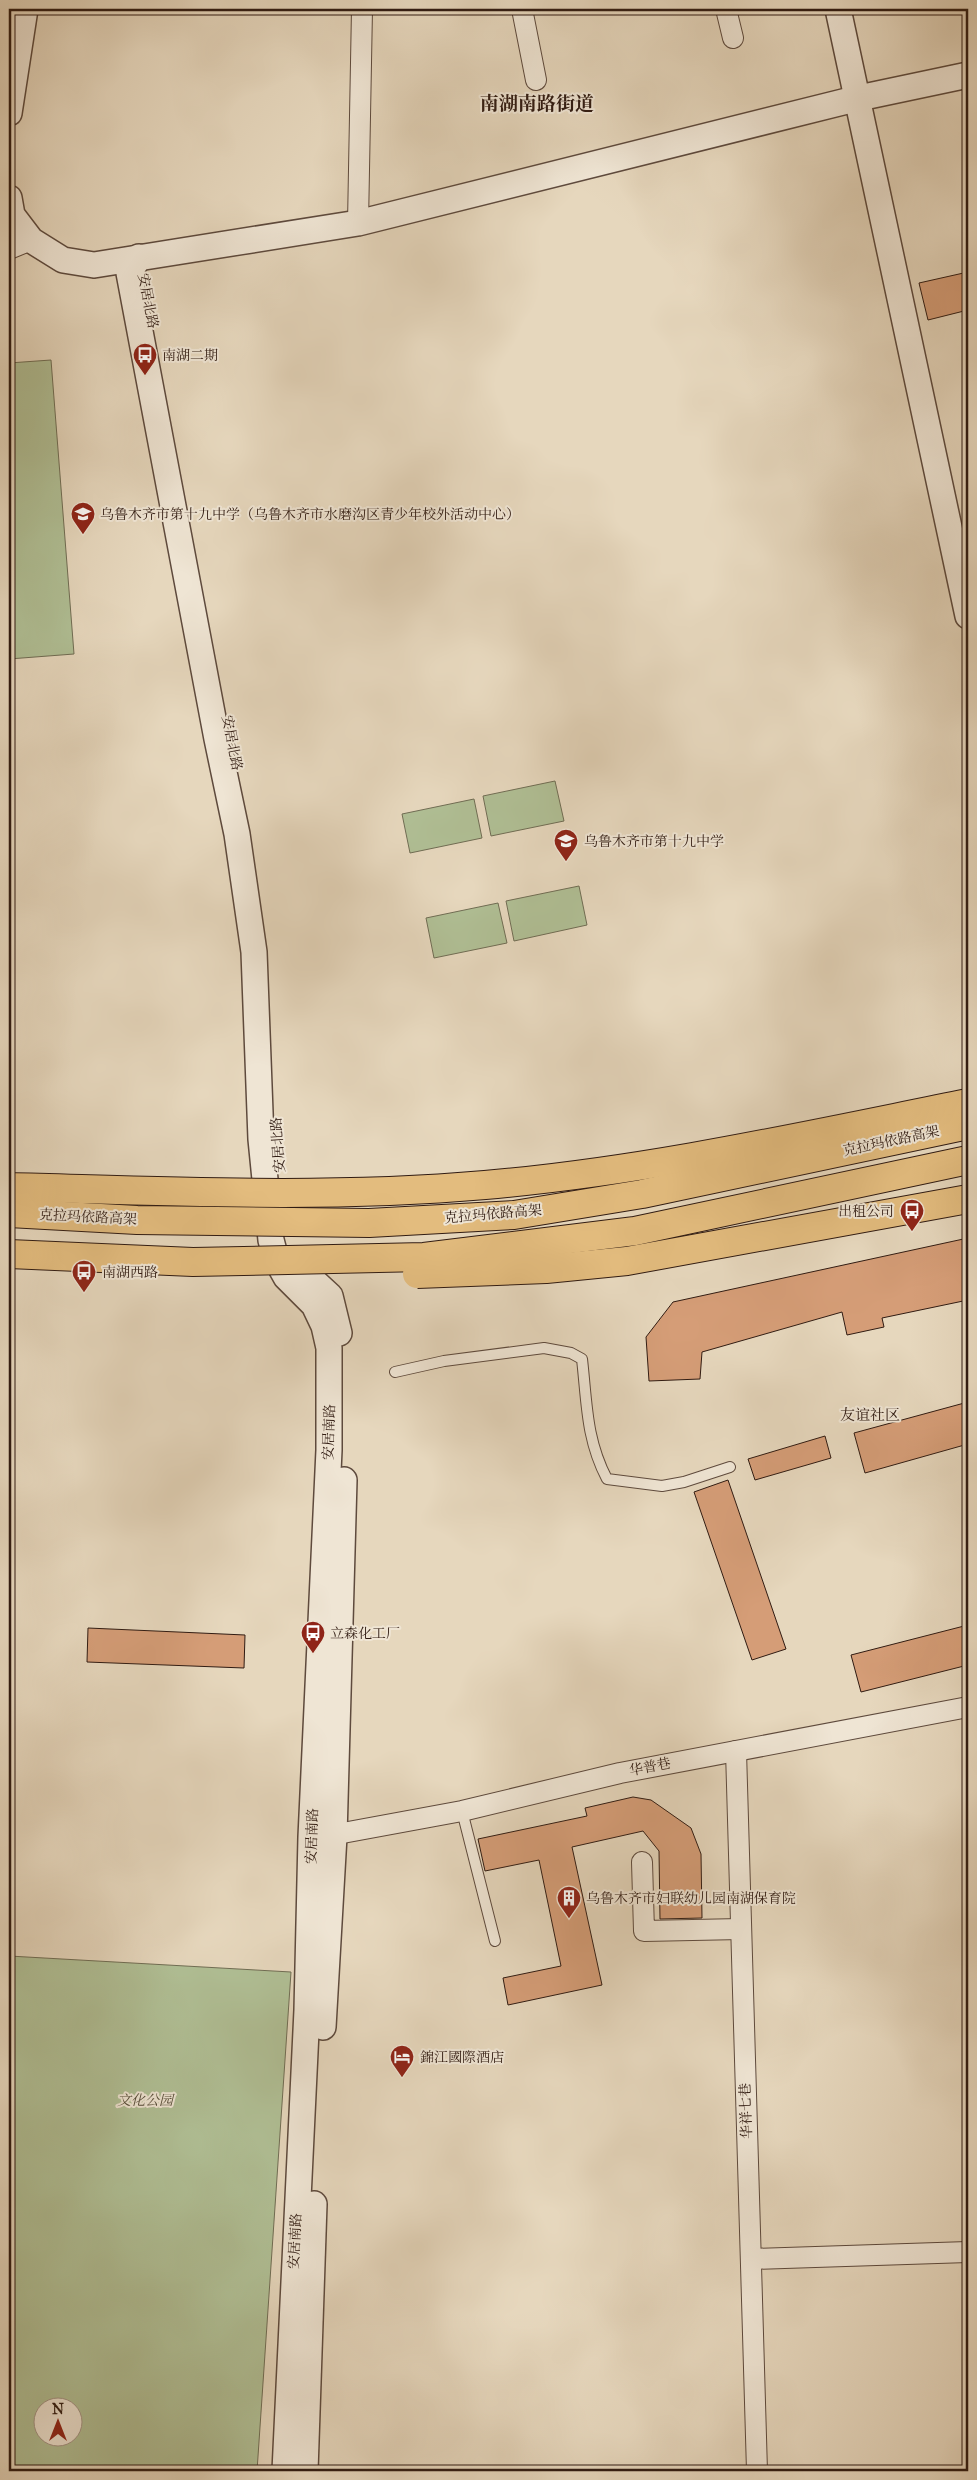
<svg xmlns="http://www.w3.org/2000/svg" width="977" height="2480" viewBox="0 0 977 2480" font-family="'IM FELL Great Primer','Noto Serif SC',serif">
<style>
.green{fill:#b0bf95;stroke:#706d54;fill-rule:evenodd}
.building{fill:#d59d77;stroke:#301b12}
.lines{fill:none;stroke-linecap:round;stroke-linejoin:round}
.service-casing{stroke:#5e4a3d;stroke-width:12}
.minor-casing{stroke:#5e4a3d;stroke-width:22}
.tertiary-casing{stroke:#5e4a3d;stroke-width:28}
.service{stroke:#efe5d4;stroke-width:10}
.minor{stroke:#efe5d4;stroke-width:20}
.tertiary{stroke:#efe5d4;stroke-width:25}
.trunk-bridge-casing{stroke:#301b12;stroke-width:30;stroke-linecap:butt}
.trunk-bridge{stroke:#e3bc7e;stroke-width:28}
.labels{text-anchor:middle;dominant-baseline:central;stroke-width:4;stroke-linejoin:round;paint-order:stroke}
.street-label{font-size:14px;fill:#301b12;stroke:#efe5d4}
.poi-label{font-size:14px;fill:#301b12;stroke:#efe5d4;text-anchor:start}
.park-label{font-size:14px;font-style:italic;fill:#564c39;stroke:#efe5d4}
.neighbourhood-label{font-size:15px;fill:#301b12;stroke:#efe5d4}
.district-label{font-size:19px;font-weight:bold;fill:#301b12;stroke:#efe5d4}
</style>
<rect width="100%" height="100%" fill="#e6d7bd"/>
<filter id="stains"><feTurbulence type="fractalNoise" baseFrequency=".004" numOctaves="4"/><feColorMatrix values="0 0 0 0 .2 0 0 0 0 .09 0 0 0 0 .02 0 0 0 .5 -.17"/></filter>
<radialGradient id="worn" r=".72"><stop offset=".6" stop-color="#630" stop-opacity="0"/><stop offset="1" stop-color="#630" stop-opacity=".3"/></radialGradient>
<g class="green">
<path d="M51 360 74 654 9 659V363Z"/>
<path d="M555 781 564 821 491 836 483 796Z"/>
<path d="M474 799 482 838 410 853 402 814Z"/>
<path d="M579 886 587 925 514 941 506 901Z"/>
<path d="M498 903 507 943 434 958 426 918Z"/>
<path d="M9 1956 291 1972 257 2471H9ZM42 2408H72V2438H42Z"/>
</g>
<g class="building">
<path d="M968 272V310L928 320 919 283Z"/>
<path d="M968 1238V1300L882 1318 884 1327 847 1335 842 1312 702 1352 700 1379 649 1381 646 1337 673 1302Z"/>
<path d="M968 1402V1444L865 1473 854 1433Z"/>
<path d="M825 1436 831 1458 755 1480 748 1459Z"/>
<path d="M728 1480 786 1649 752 1660 694 1492Z"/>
<path d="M968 1625V1665L861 1692 851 1655Z"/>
<path d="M88 1628 245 1635 244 1668 87 1662Z"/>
<path d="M633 1797 651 1800 691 1828 701 1854 702 1918 660 1919 659 1851 643 1831 572 1847 602 1985 508 2005 503 1978 561 1966 539 1860 485 1871 478 1839 587 1816 585 1808Z"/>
</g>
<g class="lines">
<defs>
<g id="service">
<path d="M395 1372 444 1361 544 1348 571 1353 582 1359C587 1403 586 1439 607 1479L662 1486 684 1482 730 1467"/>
<path d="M462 1811 495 1941"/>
</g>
<g id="minor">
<path d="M522 9 536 80"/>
<path d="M726 9 733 38"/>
<path d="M358 223 362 9"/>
<path d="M9 249 31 240"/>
<path d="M736 1751 757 2471"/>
<path d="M321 1837 462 1811 620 1773 968 1707"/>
<path d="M642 1862 644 1931 741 1929"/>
<path d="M751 2259 968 2252"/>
</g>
<g id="tertiary">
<path d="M838 9 968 616"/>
<path d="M9 113 25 9"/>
<path d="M9 198 12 215 31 240 63 260 94 265 358 223 859 98 968 75"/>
<path d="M139 257 129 273 217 739 237 834 254 952 261 1139 271 1240 276 1259 286 1277 314 1305 324 1326 329 1348V1450L311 1837 307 2010 285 2471"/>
<path d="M303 1271 330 1296 339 1333"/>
<path d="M323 2027 334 1836 344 1480"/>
<path d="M305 2471 314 2204"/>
</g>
</defs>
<use href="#service" class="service-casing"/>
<use href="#minor" class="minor-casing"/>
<use href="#tertiary" class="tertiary-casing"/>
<use href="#service" class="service"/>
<use href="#minor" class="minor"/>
<use href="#tertiary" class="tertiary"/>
<defs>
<g id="trunk-bridge">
<path d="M9 1187C167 1191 326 1199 485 1185 648 1171 808 1135 968 1103"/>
<path d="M9 1213 137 1220 369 1223 514 1215 642 1194 968 1125"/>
<path d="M9 1254 193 1262 424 1257 635 1231 968 1160"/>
<path d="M417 1274 546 1269 627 1261 968 1199"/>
</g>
</defs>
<use href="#trunk-bridge" class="trunk-bridge-casing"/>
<use href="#trunk-bridge" class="trunk-bridge"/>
</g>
<defs>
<symbol id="bus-pin" viewBox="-11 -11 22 30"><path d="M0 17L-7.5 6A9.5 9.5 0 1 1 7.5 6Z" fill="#8f2418" stroke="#efe5d4"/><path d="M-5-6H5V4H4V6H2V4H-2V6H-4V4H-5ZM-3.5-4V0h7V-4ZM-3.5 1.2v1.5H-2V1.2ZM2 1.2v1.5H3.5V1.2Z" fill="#fff"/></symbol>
<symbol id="school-pin" viewBox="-11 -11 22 30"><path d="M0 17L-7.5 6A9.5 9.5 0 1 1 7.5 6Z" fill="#8f2418" stroke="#efe5d4"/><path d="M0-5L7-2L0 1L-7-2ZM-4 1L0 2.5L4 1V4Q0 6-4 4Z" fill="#fff"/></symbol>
<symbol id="building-pin" viewBox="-11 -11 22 30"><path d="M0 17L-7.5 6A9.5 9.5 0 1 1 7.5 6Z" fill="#8f2418" stroke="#efe5d4"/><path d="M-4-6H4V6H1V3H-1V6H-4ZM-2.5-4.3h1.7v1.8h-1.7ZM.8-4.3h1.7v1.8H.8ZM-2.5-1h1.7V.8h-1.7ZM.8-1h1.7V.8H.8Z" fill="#fff"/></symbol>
<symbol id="hotel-pin" viewBox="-11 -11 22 30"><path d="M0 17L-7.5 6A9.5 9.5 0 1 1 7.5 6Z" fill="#8f2418" stroke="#efe5d4"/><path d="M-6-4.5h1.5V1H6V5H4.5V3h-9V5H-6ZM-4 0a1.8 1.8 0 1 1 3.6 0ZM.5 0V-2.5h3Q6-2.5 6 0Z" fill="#fff"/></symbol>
</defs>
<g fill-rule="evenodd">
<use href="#bus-pin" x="131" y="341" width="28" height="38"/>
<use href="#school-pin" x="69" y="500" width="28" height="38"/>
<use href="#school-pin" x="552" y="827" width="28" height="38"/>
<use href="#bus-pin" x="898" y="1197" width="28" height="38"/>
<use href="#bus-pin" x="70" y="1258" width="28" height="38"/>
<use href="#bus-pin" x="299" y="1619" width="28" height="38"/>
<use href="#building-pin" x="555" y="1884" width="28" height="38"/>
<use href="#hotel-pin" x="388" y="2043" width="28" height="38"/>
</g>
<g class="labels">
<g class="street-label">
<text transform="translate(148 301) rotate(79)">安居北路</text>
<text transform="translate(232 743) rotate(79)">安居北路</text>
<text transform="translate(891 1141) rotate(-12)">克拉玛依路高架</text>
<text transform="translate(278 1145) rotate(-94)">安居北路</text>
<text transform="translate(493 1214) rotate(-5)">克拉玛依路高架</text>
<text transform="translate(88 1217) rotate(3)">克拉玛依路高架</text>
<text transform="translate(329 1432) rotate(-88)">安居南路</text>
<text transform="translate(650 1767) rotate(-11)">华普巷</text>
<text transform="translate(312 1836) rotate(-88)">安居南路</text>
<text transform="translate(746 2111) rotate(-92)">华祥七巷</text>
<text transform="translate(295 2241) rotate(-87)">安居南路</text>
</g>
<g class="poi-label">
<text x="162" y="355">南湖二期</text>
<text x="100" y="514">乌鲁木齐市第十九中学（乌鲁木齐市水磨沟区青少年校外活动中心）</text>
<text x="584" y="841">乌鲁木齐市第十九中学</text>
<text x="894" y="1211" text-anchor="end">出租公司</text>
<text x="102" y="1272">南湖西路</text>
<text x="330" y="1633">立森化工厂</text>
<text x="586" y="1898">乌鲁木齐市妇联幼儿园南湖保育院</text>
<text x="420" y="2057">錦江國際酒店</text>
</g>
<g class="park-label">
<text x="145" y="2100">文化公园</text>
</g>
<g class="neighbourhood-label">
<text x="870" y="1415">友谊社区</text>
</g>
<g class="district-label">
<text x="537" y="103">南湖南路街道</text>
</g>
</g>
<rect width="977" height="2480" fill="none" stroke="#e6d7bd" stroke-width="30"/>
<rect x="10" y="10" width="957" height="2460" fill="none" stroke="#301b12" stroke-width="2.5"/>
<rect x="15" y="15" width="947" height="2450" fill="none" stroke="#301b12"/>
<g transform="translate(58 2422)"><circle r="24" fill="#efe5d4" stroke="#a39486"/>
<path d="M0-4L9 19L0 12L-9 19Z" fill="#8f2418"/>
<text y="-8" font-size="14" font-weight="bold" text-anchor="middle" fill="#301b12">N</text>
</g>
<rect width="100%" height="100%" filter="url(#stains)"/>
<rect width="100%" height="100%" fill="url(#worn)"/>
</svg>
